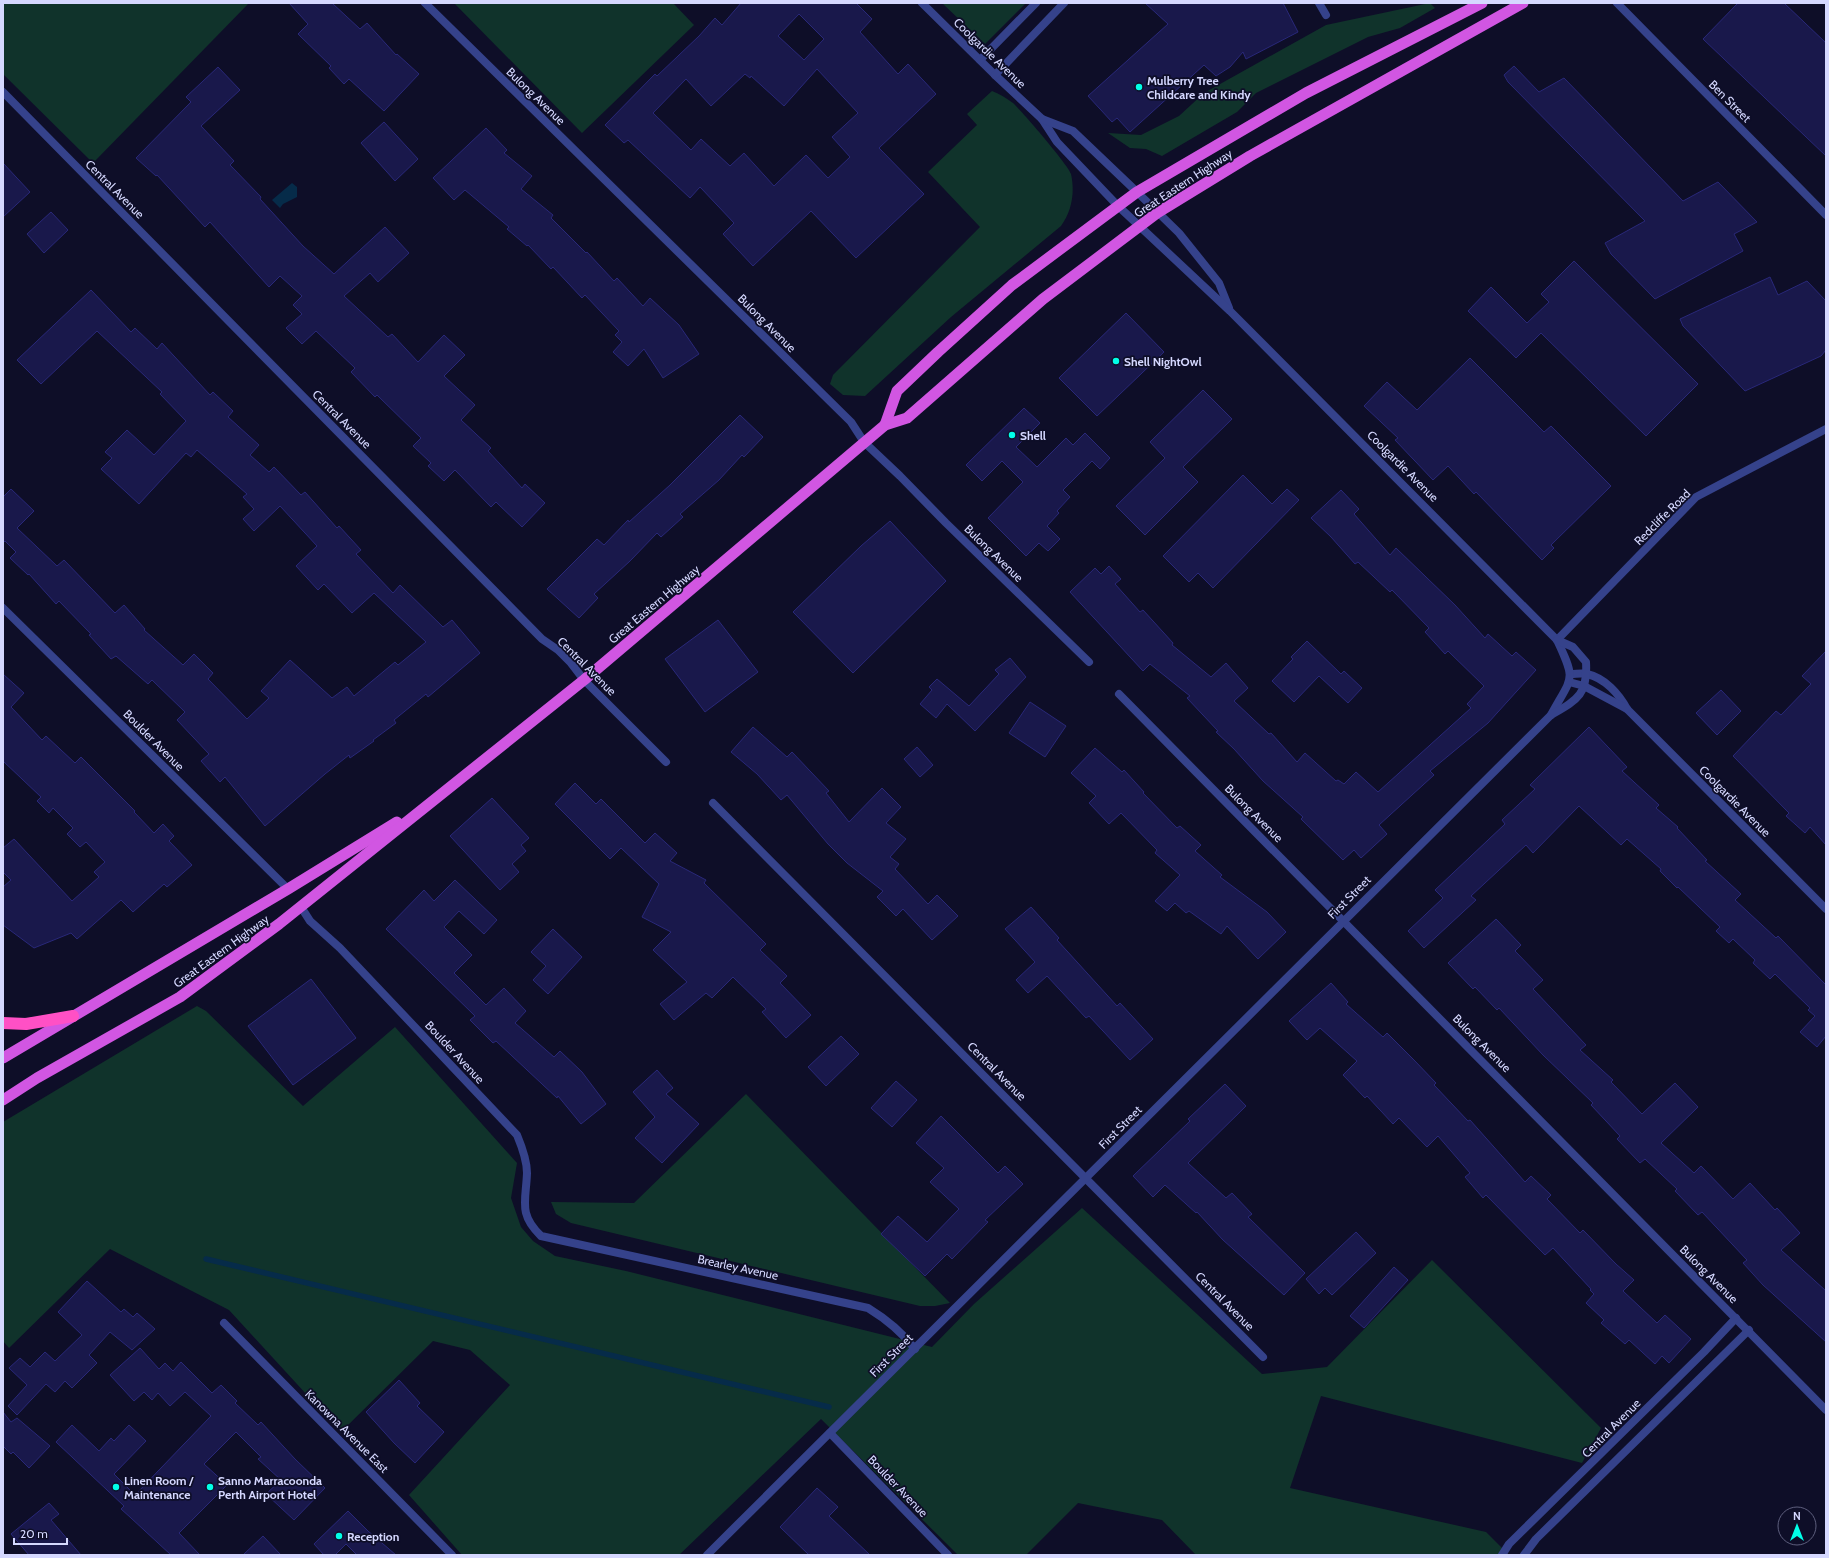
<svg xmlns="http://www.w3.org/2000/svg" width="1829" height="1558" viewBox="0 0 1829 1558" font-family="Cabin,sans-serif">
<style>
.green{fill:#10332b}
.water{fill:#062b49}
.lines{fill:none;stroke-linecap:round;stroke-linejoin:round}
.stream{stroke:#062b49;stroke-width:5.5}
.building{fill:#19184b;stroke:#292879;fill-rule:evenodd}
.minor{stroke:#35428b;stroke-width:8}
.tertiary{stroke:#35428b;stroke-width:8}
.trunk{stroke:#d156e2;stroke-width:11}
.motorway{stroke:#ff50c5;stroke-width:12}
.poi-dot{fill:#01ffe8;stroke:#0e0e28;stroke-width:1.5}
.labels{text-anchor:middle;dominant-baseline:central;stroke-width:3.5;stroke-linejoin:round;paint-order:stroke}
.street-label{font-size:12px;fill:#d5d8ff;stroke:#0e0e28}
.poi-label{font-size:12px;font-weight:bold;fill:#d5d8ff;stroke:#0e0e28;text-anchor:start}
</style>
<rect width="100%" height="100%" fill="#0e0e28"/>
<g class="green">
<path d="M3 3H249L93 163 3 74Z"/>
<path d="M454 3H673L694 25 582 133Z"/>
<path d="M942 3H1026L985 44Z"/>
<path d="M1430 3 1435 8 1400 28 1368 37 1256 93 1237 112 1162 156 1146 149 1130 148 1108 133 1141 135 1179 116 1204 93 1326 25Z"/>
<path d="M992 91C1000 94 1006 98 1013 103 1021 110 1070 167 1071 174 1075 192 1072 211 1061 226L951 317 865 396 843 395 830 384 833 375 980 227 928 172 977 125 967 114Z"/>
<path d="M197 1006 206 1011 303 1106 395 1027 517 1163 511 1198 521 1227 533 1241 555 1256 626 1271 932 1347 974 1304 1082 1208 1262 1374 1327 1367 1432 1260 1601 1428 1582 1463 1321 1396 1290 1488 1486 1532 1509 1555H1196L1162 1520 1078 1503 1026 1555H958L821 1419 679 1555H462L409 1495 510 1385 470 1350 433 1341 341 1432 229 1310 110 1249 9 1348 3 1341V1122Z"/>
<path d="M746 1094 950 1303 935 1306H920L571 1223 556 1214 551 1202 634 1203Z"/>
</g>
<path class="water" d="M292 183 297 187V197L283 204 280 208 272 200Z"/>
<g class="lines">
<path class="stream" d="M206 1259 829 1407"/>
</g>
<g class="building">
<path d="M289 3H332L360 29 367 23 396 55 397 54 419 74 384 111 349 79 344 84 329 68 331 66 298 34 308 24Z"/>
<path d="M741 3H856L872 19 860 32 898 74 908 64 936 94 879 148 924 194 856 258 811 211 753 266 723 234 734 223 700 187 690 198 628 140 624 143 605 125 655 74 657 76 699 36 715 18 722 25ZM799 14 824 39 804 60 778 36ZM817 69 858 113 832 137 850 157 828 178 806 155 774 186 744 153 730 166 701 139 691 150 653 113 686 79 711 106 745 74 750 78 751 76 784 106Z"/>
<path d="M1145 3H1283L1298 32 1246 59 1243 52 1230 67 1216 76 1204 65 1130 132 1117 118 1112 122 1088 96 1168 24Z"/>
<path d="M1738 3H1784L1826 43V156L1703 39Z"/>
<path d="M1514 66 1539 92 1564 78 1683 201 1718 182 1757 222 1734 234 1743 251 1655 299 1611 254 1605 243 1645 221 1508 82 1504 75Z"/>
<path d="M218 67 240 90 201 126 234 161 230 165 261 197 260 199 303 246 334 274 385 227 409 253 378 282 370 273 344 296 388 337 392 334 418 362 444 335 465 355 444 376 475 405 461 420 491 448 488 451 522 488 525 484 545 503 522 527 496 502 491 507 455 470 444 481 428 466 431 463 413 446 421 438 377 395 375 397 351 372 355 368 316 331 302 344 286 328 302 314 293 305 302 296 280 276 269 287 210 222 205 227 157 175 156 176 136 158 191 102 186 97Z"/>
<path d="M384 122 418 159 395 181 361 143Z"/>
<path d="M486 128 507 150 504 153 532 176 521 189 553 215 551 218 586 253 587 252 614 281 617 278 643 306 650 298 679 325 699 354 663 378 644 349 628 366 613 352 622 342 615 335 619 331 585 295 582 298 553 267 551 269 528 245 527 246 507 229 509 227 465 190 454 200 433 178Z"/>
<path d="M3 163 30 192 3 217Z"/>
<path d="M51 212 68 230 44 253 27 234Z"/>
<path d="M1574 261 1698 384 1646 436 1541 333 1516 358 1468 311 1491 287 1527 323 1549 302 1541 294Z"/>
<path d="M1770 277 1778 295 1807 281 1826 301V350L1821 356 1745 391 1683 326 1680 319Z"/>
<path d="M91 290 131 332 135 328 157 349 162 343 210 395 213 392 233 411 228 417 259 445 250 455 269 472 274 467 301 495 305 492 337 528 339 526 361 550 356 554 393 593 400 585 443 627 452 620 480 653 428 697 426 694 394 720 396 723 373 740 374 741 350 758 349 755 325 774 265 826 225 777 220 782 201 761 209 754 177 720 185 712 152 680 148 684 116 656 111 659 89 635 91 634 59 601 56 604 29 574 28 575 10 558 16 552 5 541 3 543V497L11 489 34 511 17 528 57 566 64 560 115 613 124 605 145 629 144 630 183 665 194 654 213 673 208 679 247 719 269 698 261 691 290 660 332 698 347 687 354 696 395 662 398 665 426 642 374 593 352 613 324 584 318 590 296 566 317 546 280 506 254 531 243 519 254 509 243 497 247 494 197 450 191 457 186 453 139 504 101 469 112 458 105 452 127 430 154 455 186 421 160 394 162 392 97 331 41 384 17 360Z"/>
<path d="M1126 313 1164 352 1097 416 1059 378Z"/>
<path d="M1470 358 1544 432 1551 426 1611 486 1551 545 1554 548 1542 560 1476 492 1474 494 1448 466 1433 480 1395 440 1398 438 1364 406 1387 382 1417 410Z"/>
<path d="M1203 390 1232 419 1183 467 1198 482 1145 535 1116 506 1165 458 1150 442Z"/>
<path d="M1024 408 1040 423 1016 447 1037 467 1066 438 1073 445 1085 433 1110 458 1100 469 1092 461 1063 490 1070 497 1057 511 1059 513 1047 526 1060 539 1048 551 1039 543 1026 556 988 518 1023 482 1002 461 982 481 966 465Z"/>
<path d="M740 415 763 437 744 457 742 455 719 480 680 514 683 517 661 537 657 533 630 561 594 594 598 598 579 618 547 589 597 539 604 545 628 520 629 522 670 485Z"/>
<path d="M1243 475 1272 504 1287 489 1299 500 1213 588 1198 573 1189 582 1163 556Z"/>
<path d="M1341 490 1359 509 1354 514 1390 555 1396 548 1455 605 1485 638 1488 634 1512 656 1516 652 1536 670 1488 723 1430 771 1434 775 1379 825 1387 834 1361 858 1354 850 1343 860 1301 819 1303 817 1263 781 1234 749 1216 732 1218 731 1187 698 1190 696 1150 664 1143 671 1070 592 1095 568 1101 574 1109 566 1121 579 1115 584 1140 612 1143 610 1173 643 1172 645 1211 677 1226 663 1248 688 1234 701 1269 734 1271 733 1297 762 1305 753 1336 781 1338 780 1344 784 1356 772 1378 792 1471 708 1467 704 1484 686 1448 651 1445 654 1425 632 1429 628 1392 590 1390 592 1358 562 1355 564 1331 537 1311 518Z"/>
<path d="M890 521 946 581 853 673 793 612 861 546Z"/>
<path d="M718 620 758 672 705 712 665 659Z"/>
<path d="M1307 641 1341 674 1344 671 1362 688 1348 703 1319 676 1294 702 1272 681 1293 659 1291 657Z"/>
<path d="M1826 651V845L1810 827 1805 833 1786 816 1789 813 1733 756 1776 711 1781 715 1811 684 1802 676Z"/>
<path d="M1010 658 1026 677 975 731 947 704 936 718 920 704 932 690 929 687 937 679 969 706 999 674 995 670Z"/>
<path d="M3 674 24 693 11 707 42 740 46 736 75 763 81 757 135 811 134 812 154 833 163 824 174 836 169 841 192 865 167 887 164 884 133 912 121 900 77 939 71 933 34 948 3 925V887L11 880 3 872V848L14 839 72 901 99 877 94 872 105 862 86 842 80 847 67 834 73 828 53 808 49 813 37 801 41 797 3 761Z"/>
<path d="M1721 690 1741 711 1717 735 1696 713Z"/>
<path d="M1030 702 1066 726 1045 757 1009 733Z"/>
<path d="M753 727 787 757 792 752 829 791 826 793 849 822 882 788 901 807 886 823 906 839 890 857 899 864 895 869 928 904 937 895 958 916 932 940 903 909 896 916 877 897 883 891 847 863 828 844 787 795 781 800 757 774 731 752Z"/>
<path d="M1589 727 1627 767 1622 771 1659 805 1656 808 1678 827 1677 828 1707 860 1705 861 1741 894 1735 900 1776 938 1778 936 1826 985V1036L1817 1047 1800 1032 1815 1016 1808 1010 1810 1008 1775 974 1770 979 1753 963 1755 960 1733 939 1729 943 1716 931 1720 927 1678 887 1677 888 1660 871 1661 869 1627 839 1621 845 1579 806 1533 853 1526 845 1471 896 1476 900 1424 948 1408 931 1443 898 1435 890 1505 824 1502 820 1535 789 1530 785Z"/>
<path d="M917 747 933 765 920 777 904 759Z"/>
<path d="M1095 748 1122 772 1124 770 1144 792 1143 793 1177 828 1180 826 1201 845 1195 851 1222 875 1220 877 1267 912 1286 932 1258 959 1227 926 1221 934 1189 911 1186 913 1175 903 1167 911 1155 901 1180 875 1155 853 1157 850 1121 813 1109 824 1089 803 1096 796 1071 773Z"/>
<path d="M575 783 596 804 601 799 645 843 655 833 677 853 670 861 706 880 704 883 766 944 760 950 787 976 780 983 811 1015 786 1038 762 1012 766 1009 733 977 712 998 706 993 674 1020 660 1004 687 982 653 950 671 932 642 917 659 884 621 848 610 859 555 804Z"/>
<path d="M492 798 529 838 521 845 526 851 512 864 519 872 500 890 450 836Z"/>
<path d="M455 880 497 920 484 934 459 911 444 927 472 955 454 973 486 1005 504 988 526 1011 515 1023 554 1057 560 1051 582 1072 606 1104 581 1124 558 1096 557 1098 496 1041 493 1043 470 1020 475 1016 386 929 424 890 434 901Z"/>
<path d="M1031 907 1059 938 1057 940 1117 1006 1120 1003 1153 1039 1130 1060 1089 1016 1086 1018 1047 976 1028 993 1016 980 1035 962 1005 929Z"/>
<path d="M1496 919 1521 945 1515 951 1543 980 1533 989 1586 1045 1580 1050 1613 1080 1611 1082 1642 1114 1675 1083 1698 1107 1661 1143 1694 1173 1701 1166 1733 1199 1750 1183 1775 1210 1777 1208 1800 1233 1781 1250 1826 1291V1342L1763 1285 1743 1263 1747 1260 1702 1212 1698 1215 1675 1191 1677 1189 1645 1159 1640 1163 1617 1139 1620 1136 1591 1105 1593 1103 1543 1055 1499 1008 1497 1010 1475 987 1473 989 1448 963Z"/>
<path d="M553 929 582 957 548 994 533 980 546 966 531 952Z"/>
<path d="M311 979 356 1038 293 1085 248 1026Z"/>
<path d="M1331 983 1348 1002 1346 1004 1383 1037 1387 1033 1414 1060 1436 1083 1434 1085 1468 1121 1470 1120 1525 1182 1531 1176 1551 1195 1547 1199 1580 1233 1583 1230 1616 1264 1634 1280 1623 1291 1657 1323 1665 1315 1691 1339 1669 1363 1662 1356 1655 1364 1629 1340 1625 1344 1601 1323 1604 1320 1586 1303 1594 1294 1590 1290 1591 1289 1553 1248 1545 1255 1486 1195 1483 1198 1465 1177 1470 1173 1438 1136 1427 1147 1399 1118 1393 1124 1367 1096 1365 1098 1343 1075 1357 1061 1320 1028 1307 1040 1289 1021Z"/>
<path d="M841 1036 859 1054 826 1086 808 1067Z"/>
<path d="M657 1070 673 1088 666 1094 699 1124 662 1163 635 1138 655 1117 633 1092Z"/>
<path d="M896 1081 917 1100 892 1127 871 1108Z"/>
<path d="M1225 1084 1246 1106 1188 1163 1226 1198 1232 1193 1252 1214 1248 1217 1305 1273 1284 1295 1223 1240 1197 1212 1196 1213 1165 1185 1153 1197 1133 1176 1190 1121 1188 1119Z"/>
<path d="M941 1116 998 1173 1005 1166 1023 1184 985 1220 988 1222 952 1259 947 1254 925 1276 881 1234 898 1216 927 1242 959 1209 930 1182 944 1168 916 1143Z"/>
<path d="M1356 1232 1376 1253 1332 1295 1325 1288 1319 1294 1306 1279Z"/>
<path d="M1394 1267 1408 1280 1364 1328 1350 1316Z"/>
<path d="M87 1281 121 1312 124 1309 133 1317 137 1313 155 1329 132 1350 110 1332 89 1355 97 1363 72 1388 65 1381 55 1392 46 1384 17 1415 8 1406 27 1385 9 1368 20 1358 30 1367 45 1352 55 1361 82 1335 58 1312Z"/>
<path d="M140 1348 159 1369 165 1363 173 1371 181 1362 212 1393 221 1385 237 1401 235 1403 258 1425 261 1422 295 1459 325 1488 294 1520 266 1494 281 1480 258 1459 261 1457 236 1432 204 1464 227 1485 179 1533 200 1555H171L131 1518 121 1509 124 1506 56 1442 72 1425 99 1451 111 1438 114 1441 129 1425 146 1441 114 1474 135 1495 211 1416 185 1392 170 1406 158 1393 152 1400 144 1392 134 1401 110 1375Z"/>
<path d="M399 1380 420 1403 417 1406 444 1432 415 1463 394 1443 366 1412Z"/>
<path d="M3 1412 11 1422 17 1418 50 1446 29 1468 13 1452 11 1454 3 1446Z"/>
<path d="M817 1488 838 1507 829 1516 870 1555H809L780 1527Z"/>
<path d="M49 1503 59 1514 51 1520 81 1555H29L11 1534Z"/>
<path d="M348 1511 368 1531 396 1555H357L346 1544 335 1555H324L314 1544Z"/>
<path d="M263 1536 281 1555H243Z"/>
</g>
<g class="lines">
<g class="minor">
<path d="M425 3 851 422 864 442 900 476 946 523 1089 662"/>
<path d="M922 3 995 75 1042 119 1057 142 1118 206"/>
<path d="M1319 3 1326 15"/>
<path d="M1617 3 1826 215"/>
<path d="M980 60 1036 3"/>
<path d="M995 75 1064 3"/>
<path d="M3 92 542 639 558 650 571 663 584 680 666 762"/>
<path d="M1042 119 1073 131 1137 192"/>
<path d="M3 608 288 889"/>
<path d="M1557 640 1696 497 1826 429"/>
<path d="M1571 674C1576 674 1582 673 1587 674 1605 678 1619 694 1627 709L1826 909"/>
<path d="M1569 682 1584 686 1627 709"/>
<path d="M1119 694 1826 1410"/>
<path d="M713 803 1263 1357"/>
<path d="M301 907 310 921 340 948 517 1135C522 1147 527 1160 527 1173 526 1201 518 1214 541 1236L868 1308C886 1319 902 1332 915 1349"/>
<path d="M224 1323 452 1555"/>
<path d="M830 1433 948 1555"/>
</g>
<g class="tertiary">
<path d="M1137 192 1179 233 1219 283 1229 308"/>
<path d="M1118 206 1230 311 1557 640C1577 682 1572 676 1551 715"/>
<path d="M707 1555 1551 715C1577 700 1588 695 1586 662L1573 647 1557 640"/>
<path d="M1502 1555 1509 1544 1704 1352 1736 1318"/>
<path d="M1524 1555 1536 1539 1749 1330"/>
</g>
<g class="trunk">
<path d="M885 425 897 391 938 352 1012 285 1137 192 1306 93 1482 3"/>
<path d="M3 1058 288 889 397 822"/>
<path d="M3 1100 37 1078 180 997 279 924 584 680 885 425 907 418 1043 299 1157 213 1250 156 1523 3"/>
</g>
<path class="motorway" d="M3 1023 26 1024 73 1016"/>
</g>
<g class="poi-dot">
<circle cx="1139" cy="87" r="4"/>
<circle cx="1116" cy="361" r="4"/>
<circle cx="1012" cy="435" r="4"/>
<circle cx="116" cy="1487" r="4"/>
<circle cx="210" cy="1487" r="4"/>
<circle cx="339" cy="1536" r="4"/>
</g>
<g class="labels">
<g class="street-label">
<text transform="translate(990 53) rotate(44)">Coolgardie Avenue</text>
<text transform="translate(536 96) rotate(44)">Bulong Avenue</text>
<text transform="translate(1730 101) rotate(45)">Ben Street</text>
<text transform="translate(1183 183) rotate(-33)">Great Eastern Highway</text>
<text transform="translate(115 189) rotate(45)">Central Avenue</text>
<text transform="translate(767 323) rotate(45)">Bulong Avenue</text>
<text transform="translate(342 419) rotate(45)">Central Avenue</text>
<text transform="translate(1403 466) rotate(45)">Coolgardie Avenue</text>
<text transform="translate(1662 517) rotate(-45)">Redcliffe Road</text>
<text transform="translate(994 553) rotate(44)">Bulong Avenue</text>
<text transform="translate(654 604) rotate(-40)">Great Eastern Highway</text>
<text transform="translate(587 666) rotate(45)">Central Avenue</text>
<text transform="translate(154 740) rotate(45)">Boulder Avenue</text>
<text transform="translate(1735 801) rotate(45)">Coolgardie Avenue</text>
<text transform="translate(1254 813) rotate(45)">Bulong Avenue</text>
<text transform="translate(1349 897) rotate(-45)">First Street</text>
<text transform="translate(221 951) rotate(-36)">Great Eastern Highway</text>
<text transform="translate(1482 1043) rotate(45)">Bulong Avenue</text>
<text transform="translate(455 1052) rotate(47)">Boulder Avenue</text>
<text transform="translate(997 1071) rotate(45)">Central Avenue</text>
<text transform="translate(1120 1127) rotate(-45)">First Street</text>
<text transform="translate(738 1267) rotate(12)">Brearley Avenue</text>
<text transform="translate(1709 1274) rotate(45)">Bulong Avenue</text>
<text transform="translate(1225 1301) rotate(45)">Central Avenue</text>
<text transform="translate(891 1355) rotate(-45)">First Street</text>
<text transform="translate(1611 1428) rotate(-45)">Central Avenue</text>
<text transform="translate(347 1431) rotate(45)">Kanowna Avenue East</text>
<text transform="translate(898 1486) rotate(46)">Boulder Avenue</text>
</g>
<g class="poi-label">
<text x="1147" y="80">Mulberry Tree<tspan x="1147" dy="14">Childcare and Kindy</tspan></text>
<text x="1124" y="361">Shell NightOwl</text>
<text x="1020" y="435">Shell</text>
<text x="124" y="1480">Linen Room /<tspan x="124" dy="14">Maintenance</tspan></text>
<text x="218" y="1480">Sanno Marracoonda<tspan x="218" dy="14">Perth Airport Hotel</tspan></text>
<text x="347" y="1536">Reception</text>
</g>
</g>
<rect width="1829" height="1558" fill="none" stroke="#d5d8ff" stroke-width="8"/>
<g transform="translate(1797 1526)"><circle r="19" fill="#0e0e28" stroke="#5e5f7e"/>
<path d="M0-3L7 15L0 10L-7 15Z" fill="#01ffe8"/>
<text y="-6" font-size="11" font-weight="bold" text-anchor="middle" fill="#d5d8ff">N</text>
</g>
<path d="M14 1538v6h53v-6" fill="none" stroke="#d5d8ff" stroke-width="2"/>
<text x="20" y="1538" font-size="12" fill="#d5d8ff" stroke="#0e0e28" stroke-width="3" paint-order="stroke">20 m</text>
</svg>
